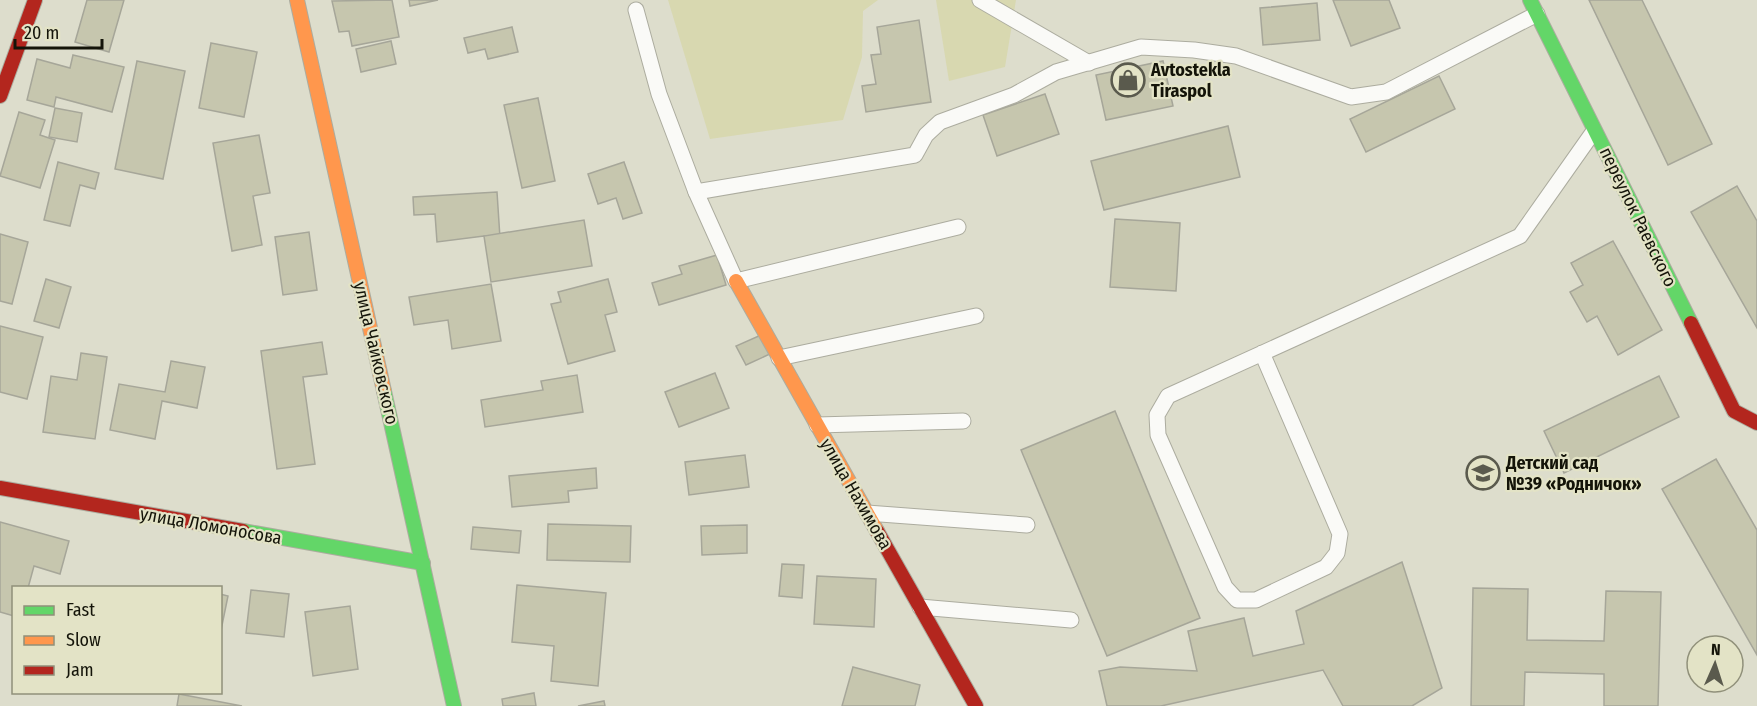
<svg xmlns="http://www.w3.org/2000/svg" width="1757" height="706" viewBox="0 0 1757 706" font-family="'Fira Sans Condensed',sans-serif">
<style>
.green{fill:#d8d8b0}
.building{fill:#c6c6ae;stroke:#a6a699;stroke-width:1.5}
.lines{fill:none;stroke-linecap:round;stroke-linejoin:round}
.lane-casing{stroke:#acac9f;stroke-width:17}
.fast-casing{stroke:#acac9f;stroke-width:16}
.slow-casing{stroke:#acac9f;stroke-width:16}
.jam-casing{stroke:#acac9f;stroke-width:16}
.lane{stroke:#fafaf7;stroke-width:15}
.fast{stroke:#63d668;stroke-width:14}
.slow{stroke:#ff974d;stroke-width:14}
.jam{stroke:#b3261e;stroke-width:14}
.labels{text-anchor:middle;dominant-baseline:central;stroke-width:4.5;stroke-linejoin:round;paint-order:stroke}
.poi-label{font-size:18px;font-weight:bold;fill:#141409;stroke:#e3e3c6;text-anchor:start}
.street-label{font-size:18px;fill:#141409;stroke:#e3e3c6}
</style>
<rect width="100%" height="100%" fill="#ddc"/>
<g class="green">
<path d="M668 0H878L863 11 862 57 843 120 710 139Z"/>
<path d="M936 0H1016L1005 67 949 81Z"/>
</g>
<g class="building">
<path d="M87 0H124L109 52 75 42Z"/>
<path d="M392 0 399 37 352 46 349 31 339 32 332 1Z"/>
<path d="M409 0H438L410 6Z"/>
<path d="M1333 0H1389L1400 28 1351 46Z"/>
<path d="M1589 0H1642L1712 144 1668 165Z"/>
<path d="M1317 3 1320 40 1263 45 1260 8Z"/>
<path d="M919 20 931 102 866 112 862 86 876 84 871 55 881 54 877 27Z"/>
<path d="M512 27 518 52 488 59 485 49 468 53 464 38Z"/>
<path d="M391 41 396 64 361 72 356 49Z"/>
<path d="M211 43 257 52 244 117 199 108Z"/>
<path d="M73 55 124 67 112 112 56 97 54 107 27 100 37 59 70 68Z"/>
<path d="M137 61 185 71 163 179 115 169Z"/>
<path d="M1163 61 1173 106 1106 120 1096 75Z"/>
<path d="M1439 76 1455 109 1366 152 1350 119Z"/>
<path d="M1045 94 1059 134 997 156 983 115Z"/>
<path d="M538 98 555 181 522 188 504 105Z"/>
<path d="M55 108 82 113 77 142 49 137Z"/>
<path d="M19 112 45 120 40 135 55 140 40 188 0 176Z"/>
<path d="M1228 126 1240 177 1104 210 1091 161Z"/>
<path d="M259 135 270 193 253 196 262 245 232 251 213 143Z"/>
<path d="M58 162 99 173 95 189 80 185 70 226 44 220Z"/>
<path d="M624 162 642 213 623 219 616 198 598 204 588 174Z"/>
<path d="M1737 186 1757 221V328L1691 212Z"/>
<path d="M497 192 500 238 484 236 437 242 435 214 414 215 413 197Z"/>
<path d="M1115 219 1180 223 1176 291 1110 287Z"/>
<path d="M584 220 592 266 491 282 484 236Z"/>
<path d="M309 232 317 290 283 295 275 237Z"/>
<path d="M0 234 28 242 12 304 0 301Z"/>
<path d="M1613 241 1662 330 1618 355 1597 316 1587 322 1570 292 1583 285 1571 263Z"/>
<path d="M717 255 726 285 659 305 652 283 682 274 679 266Z"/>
<path d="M46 279 71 287 59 328 34 321Z"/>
<path d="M608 279 617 312 605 315 615 351 568 364 551 304 561 302 558 292Z"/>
<path d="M491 284 501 341 452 349 448 320 414 325 409 297Z"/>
<path d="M0 326 43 337 27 399 0 392Z"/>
<path d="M761 335 770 354 746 365 736 346Z"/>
<path d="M322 342 327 374 303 377 315 464 277 469 261 351Z"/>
<path d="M81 353 107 357 95 439 43 432 51 376 77 380Z"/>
<path d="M171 361 205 367 197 408 162 401 155 439 110 430 119 384 165 392Z"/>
<path d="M715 373 729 408 679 427 665 392Z"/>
<path d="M577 375 583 412 485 427 481 400 543 390 541 381Z"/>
<path d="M1659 376 1679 417 1564 473 1544 431Z"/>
<path d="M1115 411 1200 618 1107 656 1021 450Z"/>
<path d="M745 455 749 487 689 495 685 462Z"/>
<path d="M1716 459 1757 530V655L1662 489Z"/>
<path d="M596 468 597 488 568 491 569 502 512 507 509 476Z"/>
<path d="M0 522 69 541 60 574 34 566 28 588H14V616L0 612Z"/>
<path d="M548 524 631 526 630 562 547 560Z"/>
<path d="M747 525V553L702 555 701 526Z"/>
<path d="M473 527 521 531 519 553 471 549Z"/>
<path d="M1402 562 1442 688 1412 706H1343L1323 670 1161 706H1107L1099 671 1120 667 1197 671 1188 631 1244 618 1253 656 1304 644 1296 611Z"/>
<path d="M782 564 804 565 802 598 779 596Z"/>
<path d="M817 576 876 579 874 627 814 624Z"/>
<path d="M517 585 606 593 598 686 551 681 554 646 512 642Z"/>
<path d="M1473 588 1528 589 1527 640 1604 641 1606 591 1661 592 1658 706H1604V674L1525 672 1524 706H1471Z"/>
<path d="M251 590 289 594 284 637 246 633Z"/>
<path d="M220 594 228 596 220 635Z"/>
<path d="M350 606 358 669 313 676 305 612Z"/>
<path d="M853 667 920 685 915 706H842Z"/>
<path d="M534 693 536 706H503L502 699Z"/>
<path d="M179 694 242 706H177Z"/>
<path d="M604 701 605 706H578Z"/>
</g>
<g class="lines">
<defs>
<g id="lane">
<path d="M980 0 1089 63"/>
<path d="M636 10 659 94 696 192 736 281 958 227"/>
<path d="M696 192 915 155 926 135 940 122 1014 95 1056 72 1141 47 1194 50 1236 56 1351 97 1386 92 1537 14"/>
<path d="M1262 353 1340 534 1337 553 1326 567 1256 600H1237L1225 587 1158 435 1157 415 1168 396 1520 236 1594 131"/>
<path d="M779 358 976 316"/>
<path d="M817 425 963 421"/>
<path d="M867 513 1027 525"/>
<path d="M920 607 1071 620"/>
</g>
<g id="fast">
<path d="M1530 0 1691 323"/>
<path d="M384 391 454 706"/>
<path d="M243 531 423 563"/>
</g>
<g id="slow">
<path d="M297 0 384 391"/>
<path d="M736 281 877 531"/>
</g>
<g id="jam">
<path d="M0 96 35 0"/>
<path d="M1691 323 1734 411 1757 423"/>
<path d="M0 488 243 531"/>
<path d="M877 531 976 706"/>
</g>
</defs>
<use href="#lane" class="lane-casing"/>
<use href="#fast" class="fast-casing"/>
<use href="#slow" class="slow-casing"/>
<use href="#jam" class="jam-casing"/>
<use href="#lane" class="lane"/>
<use href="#fast" class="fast"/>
<use href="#slow" class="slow"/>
<use href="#jam" class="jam"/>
</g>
<defs>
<symbol id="shop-ring" viewBox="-11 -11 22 22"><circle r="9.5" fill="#e3e3c6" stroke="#5a5a4d" stroke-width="1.5"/><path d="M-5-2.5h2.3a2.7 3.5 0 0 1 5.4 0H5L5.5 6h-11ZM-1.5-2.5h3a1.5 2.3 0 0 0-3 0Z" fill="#5a5a4d"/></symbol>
<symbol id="school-ring" viewBox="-11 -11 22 22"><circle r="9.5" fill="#e3e3c6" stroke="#5a5a4d" stroke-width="1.5"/><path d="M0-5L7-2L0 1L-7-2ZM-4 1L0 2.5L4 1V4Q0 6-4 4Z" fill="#5a5a4d"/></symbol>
</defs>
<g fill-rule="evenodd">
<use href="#shop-ring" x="1109" y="61" width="38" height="38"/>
<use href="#school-ring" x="1464" y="454" width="38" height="38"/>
</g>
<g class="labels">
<g class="poi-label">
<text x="1151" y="70">Avtostekla<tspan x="1151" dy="21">Tiraspol</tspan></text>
<text x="1506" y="463">Детский сад<tspan x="1506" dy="21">№39 «Родничок»</tspan></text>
</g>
<g class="street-label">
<text transform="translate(1638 217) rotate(64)">переулок Раевского</text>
<text transform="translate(376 353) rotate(77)">улица Чайковского</text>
<text transform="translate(856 494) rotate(60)">улица Нахимова</text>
<text transform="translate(211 526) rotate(10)">улица Ломоносова</text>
</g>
</g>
<rect x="12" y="586" width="210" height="108" fill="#e3e3c6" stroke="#90907a" stroke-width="1.5"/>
<rect x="24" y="606" width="30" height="9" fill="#63d668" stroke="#90907a" stroke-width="1.5"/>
<text x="66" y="616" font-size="18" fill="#141409">Fast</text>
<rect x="24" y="636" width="30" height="9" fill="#ff974d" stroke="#90907a" stroke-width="1.5"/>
<text x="66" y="646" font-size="18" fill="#141409">Slow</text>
<rect x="24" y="666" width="30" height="9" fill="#b3261e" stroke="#90907a" stroke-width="1.5"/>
<text x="66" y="676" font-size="18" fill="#141409">Jam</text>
<g transform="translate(1715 664) rotate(3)"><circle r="28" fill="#e3e3c6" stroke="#90907a" stroke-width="1.5"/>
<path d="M0-4.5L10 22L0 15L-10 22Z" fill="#5a5a4d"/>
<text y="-9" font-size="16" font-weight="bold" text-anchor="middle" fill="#141409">N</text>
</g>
<path d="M15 39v9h87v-9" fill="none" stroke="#141409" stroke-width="3"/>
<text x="24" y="39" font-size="18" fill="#141409" stroke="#e3e3c6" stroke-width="4.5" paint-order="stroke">20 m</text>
</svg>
